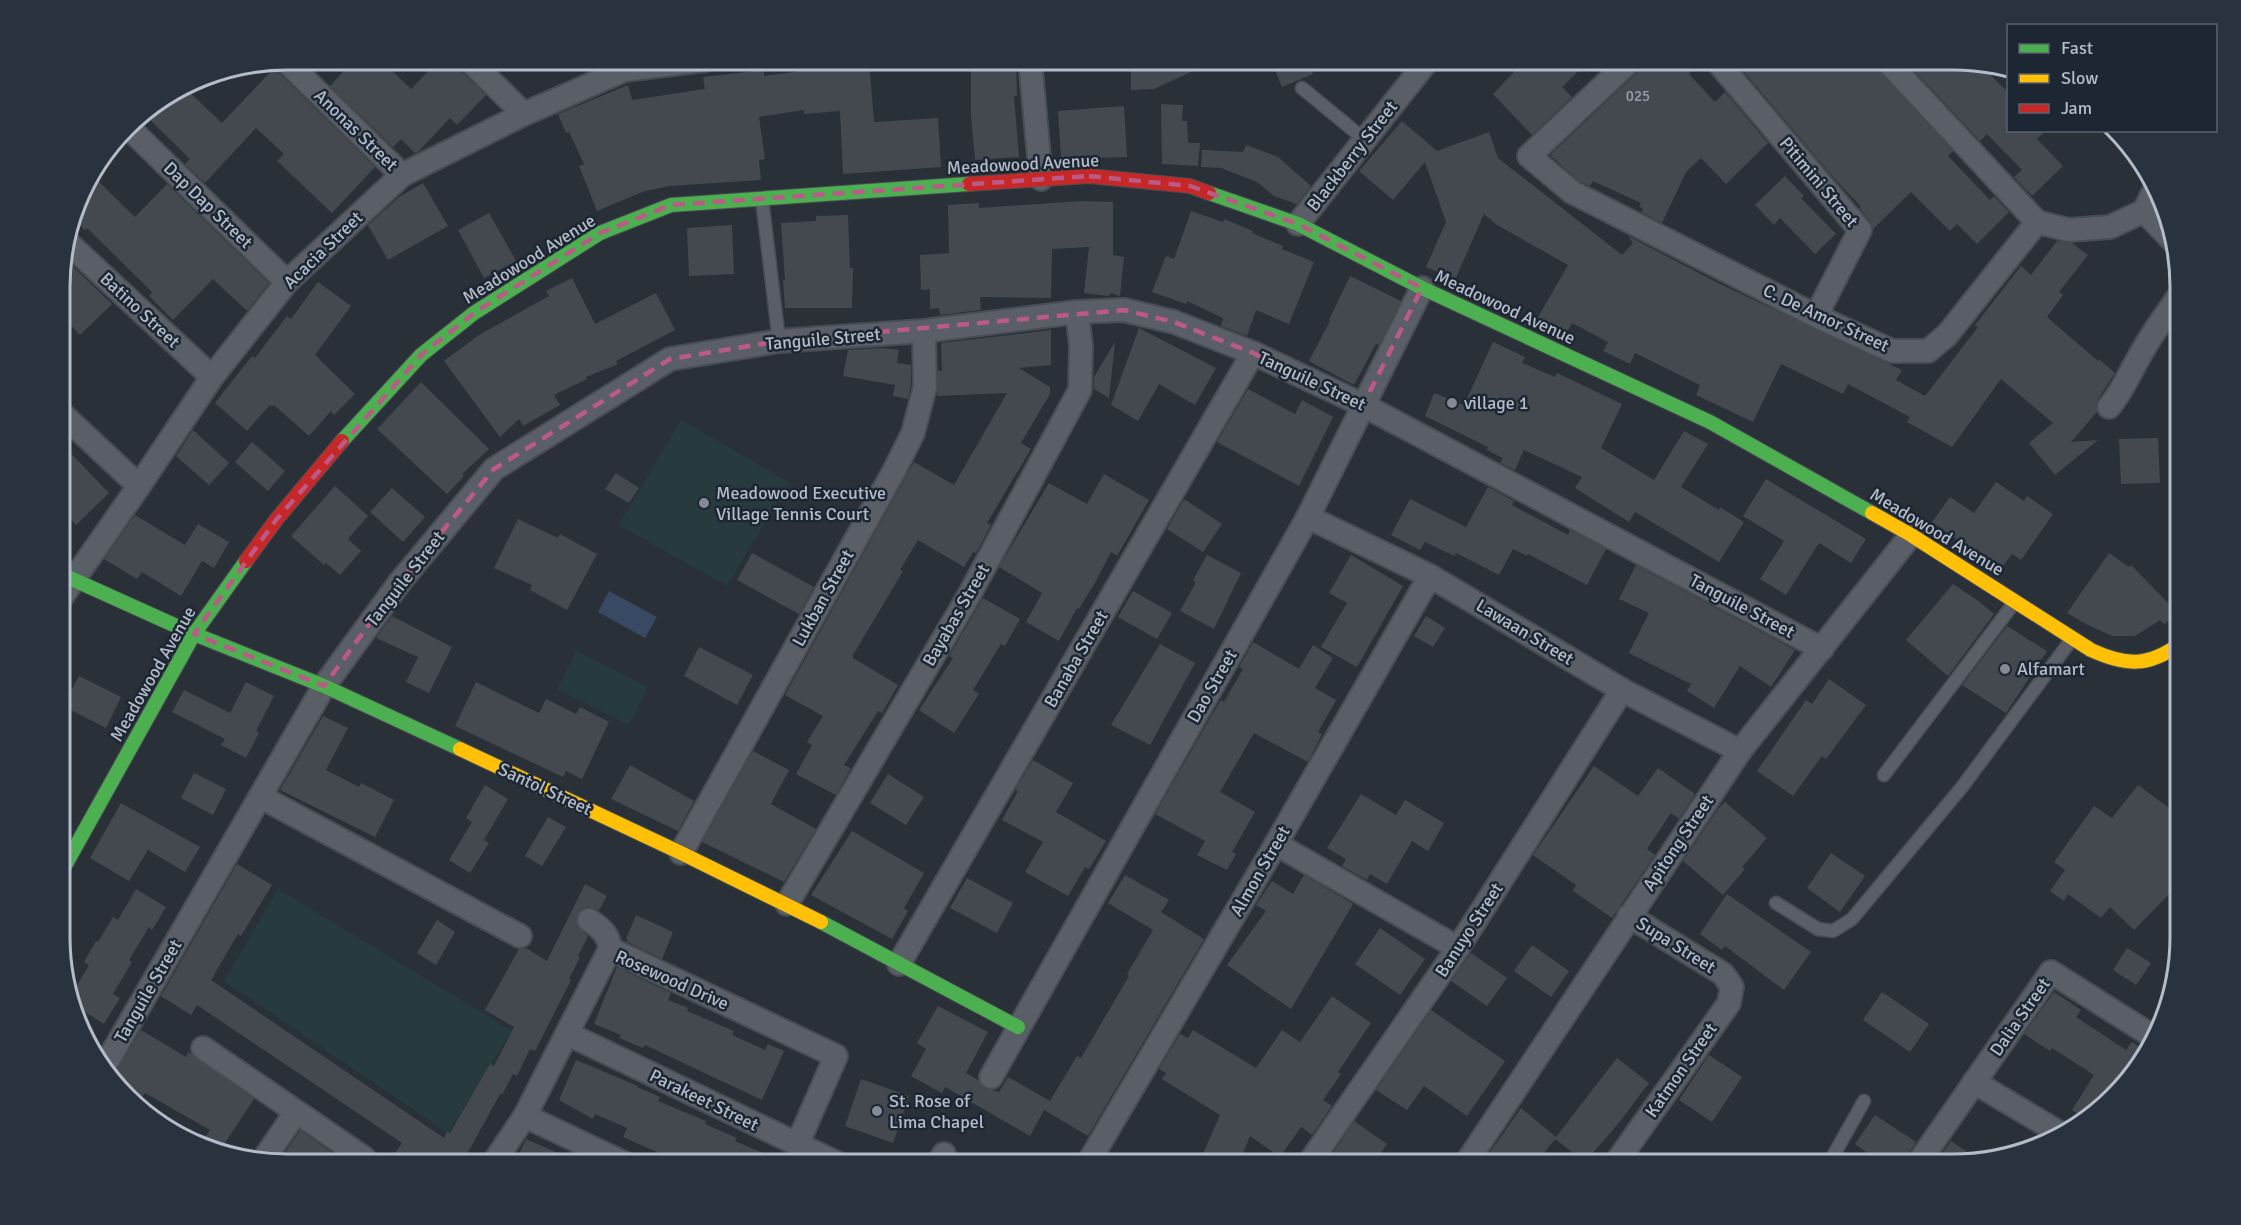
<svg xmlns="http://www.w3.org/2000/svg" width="2241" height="1225" viewBox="0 0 2241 1225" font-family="Signika,sans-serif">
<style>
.green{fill:#273a3e}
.water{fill:#384963}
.building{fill:#444950}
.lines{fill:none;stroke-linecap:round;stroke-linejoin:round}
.lane-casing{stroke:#484c53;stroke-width:15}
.street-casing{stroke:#484c53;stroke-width:26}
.fast-casing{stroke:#484c53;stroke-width:16}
.slow-casing{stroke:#484c53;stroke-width:16}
.jam-casing{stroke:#484c53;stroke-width:16}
.lane{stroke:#5a5e66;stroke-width:12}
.street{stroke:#5a5e66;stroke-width:22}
.fast{stroke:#4caf50;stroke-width:14}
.slow{stroke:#ffc107;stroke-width:14}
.jam{stroke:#c62828;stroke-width:14}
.marked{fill:none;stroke:#bc5a87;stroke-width:4.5;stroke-dasharray:12 8;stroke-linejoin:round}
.poi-dot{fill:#848b96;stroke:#1d2633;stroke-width:2}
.labels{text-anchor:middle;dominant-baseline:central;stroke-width:5;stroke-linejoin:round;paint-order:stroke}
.number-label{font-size:15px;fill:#989fab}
.street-label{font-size:18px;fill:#b4bcc9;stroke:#1d2633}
.poi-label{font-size:18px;fill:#b4bcc9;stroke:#1d2633;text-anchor:start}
.rim{fill:none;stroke:#b4bcc9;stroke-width:3}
</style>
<rect width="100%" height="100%" fill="#2a3038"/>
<g class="green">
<path d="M681 420 789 482 727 586 619 525Z"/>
<path d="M576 651 648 687 629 725 557 689Z"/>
<path d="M278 889 512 1031 448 1133 224 981Z"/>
</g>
<path class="water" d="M609 591 657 617 645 638 598 612Z"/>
<g class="building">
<path d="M354 60H381L411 89 439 60H456L460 70 486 95 457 125 450 118 418 152 415 153 401 139 393 147 330 86Z"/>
<path d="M827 60H869L874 122 938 118 941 167 843 174 840 111 804 114V110L759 117 765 159 759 160 761 180 669 186 642 192 597 211 579 166 584 164 569 132 566 133 558 114 628 85 632 100 705 89 703 77 764 70V76L801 71 800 62Z"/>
<path d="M971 60H1016L1017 96H1014L1019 157 975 160 971 116Z"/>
<path d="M1131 60H1217L1154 89 1131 90Z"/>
<path d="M1271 60H1308L1313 74 1282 87Z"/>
<path d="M1502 60H1590L1562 87 1572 97 1532 135 1493 94 1514 72Z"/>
<path d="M1644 60H1682L1692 70 1689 74 1715 102 1725 92 1768 143 1726 184 1701 158 1686 172 1662 223 1641 212 1643 208 1639 207 1641 203 1593 181 1590 186 1579 181 1550 155 1640 70Z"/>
<path d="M1734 60H1869L1953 151 1948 156 1990 200 1994 196 2009 212 1977 244 1957 224 1950 231 1911 192 1873 229 1870 221 1859 208 1861 207 1832 176Z"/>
<path d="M1908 60H1954L1981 66 2008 92V130H2046L2037 139 2063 166 2032 196 2014 177 2022 170 1987 134 1980 141 1906 62Z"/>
<path d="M274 68 375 167 332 213 277 161 284 154 256 128 205 183 185 164 190 159 143 113 184 87 222 123Z"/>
<path d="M1161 104 1183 105 1182 121H1187L1188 143H1200L1198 166 1162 164Z"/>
<path d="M1124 106 1127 157 1061 159 1058 111Z"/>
<path d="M1402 121 1437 151 1489 132 1498 158 1622 255 1633 243 1628 236 1720 284 1902 370 1896 380 1925 396 1978 327 1975 325 2021 266 2031 275 2057 241 2072 243 2088 255 2059 292 2063 295 2047 317 2098 361 2099 359 2115 373 2098 399 2096 406 2097 412 2071 442 2098 440 2055 475 2029 443 2053 423 2001 379 1952 447 1907 422 1910 417 1848 384 1843 394 1781 364 1753 422 1696 395 1700 385 1635 353 1630 364 1603 351 1608 342 1572 323 1566 334 1537 319 1568 265 1497 225 1484 214 1455 280 1426 267 1446 222 1425 162 1393 200 1359 171Z"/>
<path d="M1246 145 1278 157 1311 186 1297 204 1274 196 1257 182 1221 168 1201 167 1202 150 1243 152Z"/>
<path d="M92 175 135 217 167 184 269 283 247 311 213 279 173 320 149 296 152 292 87 228 85 230 75 220 84 186Z"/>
<path d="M1785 176 1804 196 1801 198 1836 234 1815 254 1780 218 1774 225 1755 205Z"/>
<path d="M423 183 448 226 388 260 368 225 399 197Z"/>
<path d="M1082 201 1113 202V255L1124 257 1120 296 1111 293 1109 296 1084 293 1089 247 1052 249 1051 298 980 297 981 310 940 315 939 308 930 309V289L921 290 920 255 949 253 948 205 979 203V208Z"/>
<path d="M1191 211 1223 222 1224 219 1253 231 1252 233 1283 246 1282 249 1314 262 1289 324 1256 310 1247 336 1221 326 1223 318 1187 301 1186 304 1152 292 1166 256 1174 259Z"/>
<path d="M489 213 516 261 484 278 458 230Z"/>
<path d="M848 215 850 268H853L852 308H785L783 280H785L781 223 816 221V216Z"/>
<path d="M732 225 734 274 689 276 687 228Z"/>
<path d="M64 258 112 304 80 335 61 315V272Z"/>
<path d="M1350 276 1401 301 1379 345 1376 344 1354 385 1309 361 1330 321 1329 320Z"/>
<path d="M572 278 595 324 656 293 675 330 616 361 618 364 586 377 587 379 554 395 560 405 523 426 519 419 500 437 444 361 479 335 549 296 546 291Z"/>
<path d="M318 282 351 306 315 355 355 394 334 415 331 411 309 436 274 405 272 407 270 405 247 431 215 403 252 356 255 358 287 316 291 319Z"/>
<path d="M1139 328 1216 368 1195 405 1159 384 1138 421 1111 405Z"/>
<path d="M1051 330V365L1019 368 1050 387V394L1021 443 1031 449 987 523 991 525 976 553 973 552 964 567 918 540 900 570 903 571 853 655V658L898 685 882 713 878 711 844 765 851 768 836 795 796 774 812 745 807 742 823 716 785 695 914 462 954 485 1007 393 937 396 938 370 942 371 941 343Z"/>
<path d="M1115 342 1109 398 1094 389V377Z"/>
<path d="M1493 342 1525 357 1522 363 1555 377 1557 373 1622 404 1601 448 1654 480 1684 431 1708 444 1681 487 1719 510 1720 507 1744 522 1719 562 1635 512 1629 522 1575 488 1582 477 1524 450 1515 470 1500 463 1503 458 1487 450 1488 447 1425 416 1434 393 1464 405Z"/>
<path d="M881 348 899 350 897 363 911 365V385L908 399 893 396 895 385 843 376 848 350Z"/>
<path d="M421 382 489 449 462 474 464 476 447 494 377 429Z"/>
<path d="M1248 389 1295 414 1302 400 1333 417 1299 486 1217 442Z"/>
<path d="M193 430 229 463 209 485 176 456Z"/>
<path d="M2158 438 2160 483 2121 484 2119 439Z"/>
<path d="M252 442 285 471 268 491 235 462Z"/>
<path d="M61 443 109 493 76 525 61 509Z"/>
<path d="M616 473 639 488 629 503 605 489Z"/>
<path d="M1104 474 1149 500 1117 556 1111 552 1096 581 1079 609 1077 608 1059 641 1026 622 1042 593 999 567 1049 483 1087 504Z"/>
<path d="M1766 479 1866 539 1851 563 1819 543 1786 595 1760 579 1784 541 1743 516Z"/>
<path d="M1996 482 2024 501 2027 496 2053 514 2021 560 2012 554 2000 570 1932 522 1950 497 1974 513Z"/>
<path d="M335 486 368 516 348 539 361 551 340 575 326 563 324 565 291 536Z"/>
<path d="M1488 487 1514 501 1512 505 1568 535 1570 530 1606 549 1587 585 1528 554 1527 556 1513 549 1499 575 1456 553 1454 556 1425 542 1420 550 1391 535 1410 499 1466 527Z"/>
<path d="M392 488 425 517 403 542 370 512Z"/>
<path d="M1184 499 1222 524 1203 552 1167 529Z"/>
<path d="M135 515 185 545 198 524 229 542 214 568 202 561 181 596 142 572 137 579 104 559Z"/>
<path d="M518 519 558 538 560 534 597 554 567 610 530 590 532 585 494 568Z"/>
<path d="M752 553 814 587 799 614 737 580Z"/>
<path d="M2109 553 2129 567 2131 565 2179 614 2164 624 2160 620 2135 636H2112L2086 624 2067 613Z"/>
<path d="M1207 555 1241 573 1214 629 1180 611 1196 582 1193 580Z"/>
<path d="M1351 555 1403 586 1357 667 1321 647 1347 603 1329 593Z"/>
<path d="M1636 565 1795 650 1771 687 1740 666 1714 708 1687 691 1691 684 1629 653 1649 613 1619 599Z"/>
<path d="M1953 584 1977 600 1994 614 1948 676 1906 640Z"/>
<path d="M1133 591 1172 613 1157 639 1118 617Z"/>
<path d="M983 598 1020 619 1005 646 1001 644 973 690 979 694 954 733 919 710 953 658 949 656Z"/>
<path d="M392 616 452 647 429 693 406 682 418 657 376 638Z"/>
<path d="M1426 616 1445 628 1433 647 1414 636Z"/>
<path d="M2007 626 2047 651 2006 713 1962 685Z"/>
<path d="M1253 642 1299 669 1313 645 1333 658 1315 688 1336 700 1318 732 1322 734 1308 762 1254 733 1220 792 1255 812 1232 852 1236 854 1227 870 1197 855 1205 841 1155 814 1213 713 1221 700 1224 702 1243 669 1239 667Z"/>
<path d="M1160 644 1195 663 1150 745 1111 725Z"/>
<path d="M699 647 753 675 737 705 684 676Z"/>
<path d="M79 676 121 697 106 728 63 706Z"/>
<path d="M1829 679 1866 705 1826 759 1822 756 1793 796 1757 771 1806 700 1812 704Z"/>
<path d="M246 682 274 696 256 731 259 733 246 758 221 745 225 739 172 712 184 690 230 713Z"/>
<path d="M476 682 539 713 546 699 576 714 580 707 609 722 582 779 566 771 563 777 455 726Z"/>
<path d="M323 716 348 728 326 770 359 787 361 783 394 800 375 837 280 790Z"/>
<path d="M753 751 789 770 771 804 816 829 784 882 702 842Z"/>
<path d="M1033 760 1073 783 1056 812 1106 841 1089 869 1085 867 1068 896 1025 872 1043 842 1002 820 1018 791 1015 790Z"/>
<path d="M630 765 694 801 678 831 611 799Z"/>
<path d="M1594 766 1638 796 1658 768 1695 794 1679 819 1671 813 1647 849 1655 855 1612 918 1573 891 1576 885 1533 855Z"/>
<path d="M194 773 226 789 213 815 181 798Z"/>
<path d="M888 774 924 797 906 825 870 803Z"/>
<path d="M485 785 508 799 484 840 489 843 470 873 449 860 472 822 466 818Z"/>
<path d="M2138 785 2176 813 2173 817 2181 823V882L2134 930 2110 907 2101 918 2068 894 2064 901 2050 891 2065 870 2054 862 2094 806 2112 818Z"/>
<path d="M1361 794 1396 815 1405 800 1444 823 1428 851 1412 841 1387 884 1370 874 1367 880 1342 866 1346 859 1327 848Z"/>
<path d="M1725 802 1767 838 1742 867 1745 869 1723 895 1683 861 1718 809Z"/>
<path d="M121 803 200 847 185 872 148 850 129 881 90 858Z"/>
<path d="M548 817 566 827 542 866 525 856Z"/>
<path d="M852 831 924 873 904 908 908 911 892 939 811 895Z"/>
<path d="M1831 853 1865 876 1840 912 1807 888Z"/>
<path d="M237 864 272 885 241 936 238 934 211 980 444 1138 447 1132 450 1133 490 1064 494 1066 514 1027 485 1010 519 949 526 948 547 961 585 884 607 896 599 910 589 907 583 908 578 913 577 925 588 936 578 956 580 957 569 979 571 980 535 1051 530 1049 517 1076 513 1074 502 1095 500 1094 461 1165H387L402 1143 197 1005 191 1015 161 996Z"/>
<path d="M1125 875 1169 900 1161 912 1204 939 1088 1136 1044 1110 1030 1136 945 1087 942 1093 911 1076 926 1049 917 1043 938 1006 988 1032 966 1073 978 1080 984 1088 999 1092 1008 1077 1050 1101 1077 1056 1081 1058 1129 976 1127 974 1153 930 1108 903Z"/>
<path d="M1304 875 1353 904 1291 1009 1227 965 1266 911 1256 905 1272 881 1293 894Z"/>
<path d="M967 878 1013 903 997 933 950 908Z"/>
<path d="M136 889 166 907 152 930 149 927 129 960 132 962 113 994 120 998 104 1024 72 1004 70 997 89 965 84 962 96 941 98 942 113 917 118 920Z"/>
<path d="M1727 894 1811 952 1784 990 1725 946 1722 950 1700 934Z"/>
<path d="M636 915 673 932 662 959 627 942 628 940 626 939Z"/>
<path d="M437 920 455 932 436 965 417 953Z"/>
<path d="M1380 928 1425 959 1400 995 1355 964Z"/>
<path d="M1532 945 1569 971 1551 997 1514 971Z"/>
<path d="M2127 948 2151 963 2136 985 2113 970Z"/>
<path d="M1471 953 1507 978 1487 1006 1451 981Z"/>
<path d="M617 967 671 993 668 1000 688 1008 687 1011 734 1031 732 1035 765 1050 768 1044 784 1051 762 1100 645 1045 643 1048 619 1038 621 1035 594 1024Z"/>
<path d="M1882 992 1929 1024 1910 1052 1863 1020Z"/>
<path d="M2054 992 2081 1010 2076 1017 2126 1050 2132 1042 2148 1053 2124 1088 2088 1120 2072 1110 2094 1075 2052 1048 2050 1051 2024 1034Z"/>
<path d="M1332 996 1371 1023 1338 1072 1341 1074 1323 1100 1332 1106 1312 1135 1301 1127 1280 1157 1250 1136 1238 1165H1198L1220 1115 1162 1079 1166 1073 1159 1069 1180 1034 1188 1038 1193 1030 1256 1068 1282 1030 1300 1042Z"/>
<path d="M1431 1010 1505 1061 1467 1116 1424 1086 1407 1110 1376 1090Z"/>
<path d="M141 1030 186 1057 188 1052 191 1054 254 1099 221 1149 204 1139 210 1130 145 1093 139 1102 111 1079Z"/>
<path d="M1709 1055 1742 1077 1712 1122 1679 1100Z"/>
<path d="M1617 1058 1649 1083 1618 1124 1585 1162 1555 1139 1534 1165H1481L1521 1108 1556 1137Z"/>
<path d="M576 1060 638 1086 637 1087 660 1097 658 1101 706 1121 705 1124 737 1138 735 1141 791 1165H744L723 1156 719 1165H673L675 1160 623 1137 627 1128 595 1114 593 1119 559 1100Z"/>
<path d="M861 1079 909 1096 893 1143 845 1126Z"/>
<path d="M1875 1115 1916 1142 1906 1157 1904 1165H1885L1855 1144Z"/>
<path d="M1354 1121 1387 1144 1373 1165H1325Z"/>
<path d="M300 1130 338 1157 333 1165H287L278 1163Z"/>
<path d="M526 1139 585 1165H514Z"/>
<path d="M1951 1141 1982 1162 1968 1165H1934Z"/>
</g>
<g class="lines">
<defs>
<g id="lane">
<path d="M1302 88 1364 139"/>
<path d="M762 199 779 341"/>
<path d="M1884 775 2014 603"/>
<path d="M1776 903 1818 929 1833 931 1852 919 1962 787 2072 639"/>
<path d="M1828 1165 1864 1101"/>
</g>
<g id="street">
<path d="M285 60 402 175"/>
<path d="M469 60 524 114"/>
<path d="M1030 60 1041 179"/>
<path d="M1631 60 1529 156 1572 192 1816 316 1892 351H1928L1947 335 2037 222 2069 230 2110 227 2144 211 2154 191"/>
<path d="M1716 60 1860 230 1816 316"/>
<path d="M1886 60 2037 222"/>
<path d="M129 128 287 282"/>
<path d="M2144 211 2172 240"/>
<path d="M1298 224 1428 60"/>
<path d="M68 243 212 377"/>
<path d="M2109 407C2122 392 2128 376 2138 359 2150 336 2165 316 2179 296"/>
<path d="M61 413 139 486"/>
<path d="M1308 517 1430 576 1622 690 1740 751"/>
<path d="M61 598 139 486 212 377 287 282 402 175 524 114 624 70 705 60"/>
<path d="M261 797 520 936"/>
<path d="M1276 844 1458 948"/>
<path d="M681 853 894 471 913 433 925 387 924 331"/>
<path d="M787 904 968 597 1080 390 1081 346 1077 312"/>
<path d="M589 920C601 928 609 935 610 949"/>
<path d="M899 964 1253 353"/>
<path d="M568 1034 841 1165"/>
<path d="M203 1048 364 1158 369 1165"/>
<path d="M103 1069 324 686 400 582 494 469 670 359 779 341 924 331 1077 312 1124 310 1174 322 1253 353 1363 405 1822 649"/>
<path d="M991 1077 1308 517 1422 288"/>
<path d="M1974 1082 2063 1135"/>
<path d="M525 1116 628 1165"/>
<path d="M264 1159 296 1112"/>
<path d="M1616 1163 1729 1003 1732 987 1723 974 1629 916"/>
<path d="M492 1165 525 1116 610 949 836 1056 797 1145"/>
<path d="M938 1165 944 1154"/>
<path d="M1087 1165 1276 844 1430 576"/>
<path d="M1308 1165 1458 948 1622 690"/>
<path d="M1465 1165 1740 751 1911 535"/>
<path d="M1917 1165 2051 972 2157 1039"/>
</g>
<g id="fast">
<path d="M1209 193 1298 224 1422 288 1710 422 1872 513"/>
<path d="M342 441 421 355 474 313 600 233 671 205 969 184"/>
<path d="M61 574 194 634 324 686 460 749"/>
<path d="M62 871 194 634 246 561"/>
<path d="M821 922 1018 1027"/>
</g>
<g id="slow">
<path d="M1872 513 1911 535 2091 650C2126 666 2148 667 2180 644"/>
<path d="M460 749 681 853 821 922"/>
</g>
<g id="jam">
<path d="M969 184 1089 176 1190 186 1209 193"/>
<path d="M246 561 276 520 342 441"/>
</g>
</defs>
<use href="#lane" class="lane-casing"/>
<use href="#street" class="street-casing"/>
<use href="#fast" class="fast-casing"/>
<use href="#slow" class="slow-casing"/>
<use href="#jam" class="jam-casing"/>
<use href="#lane" class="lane"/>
<use href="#street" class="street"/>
<use href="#fast" class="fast"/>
<use href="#slow" class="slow"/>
<use href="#jam" class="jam"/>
</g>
<path class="marked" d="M1089 176 1190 186 1298 224 1422 288 1363 405 1253 353 1174 322 1124 310 779 341 670 359 494 469 400 582 324 686 194 634 276 520 421 355 474 313 600 233 671 205Z"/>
<g class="poi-dot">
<circle cx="1452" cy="403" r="6"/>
<circle cx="704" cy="503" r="6"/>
<circle cx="2005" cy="669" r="6"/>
<circle cx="877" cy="1111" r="6"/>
</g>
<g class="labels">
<g class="number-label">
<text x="1638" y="96">025</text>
</g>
<g class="street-label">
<text transform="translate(356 130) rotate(44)">Anonas Street</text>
<text transform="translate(1352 156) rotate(-52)">Blackberry Street</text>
<text transform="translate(1023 164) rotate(-3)">Meadowood Avenue</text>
<text transform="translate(1819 182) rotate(50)">Pitimini Street</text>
<text transform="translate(208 205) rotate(44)">Dap Dap Street</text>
<text transform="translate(323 250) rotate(-44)">Acacia Street</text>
<text transform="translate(529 259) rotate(-32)">Meadowood Avenue</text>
<text transform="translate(1505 307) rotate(25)">Meadowood Avenue</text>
<text transform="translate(140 310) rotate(43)">Batino Street</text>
<text transform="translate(1826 318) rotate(25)">C. De Amor Street</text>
<text transform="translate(823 339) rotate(-5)">Tanguile Street</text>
<text transform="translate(1312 381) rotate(25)">Tanguile Street</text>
<text transform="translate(1937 532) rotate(31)">Meadowood Avenue</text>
<text transform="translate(405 579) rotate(-52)">Tanguile Street</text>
<text transform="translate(823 598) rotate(-61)">Lukban Street</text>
<text transform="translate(1742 606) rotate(28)">Tanguile Street</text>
<text transform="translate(956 615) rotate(-60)">Bayabas Street</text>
<text transform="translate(1525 632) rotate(31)">Lawaan Street</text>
<text transform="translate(1076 659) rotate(-60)">Banaba Street</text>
<text transform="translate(153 674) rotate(-60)">Meadowood Avenue</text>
<text transform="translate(1212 686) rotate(-60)">Dao Street</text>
<text transform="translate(545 789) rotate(25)">Santol Street</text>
<text transform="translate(1678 843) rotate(-56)">Apitong Street</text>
<text transform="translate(1260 871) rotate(-60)">Almon Street</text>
<text transform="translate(1469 930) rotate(-57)">Banuyo Street</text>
<text transform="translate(1676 945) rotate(32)">Supa Street</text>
<text transform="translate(672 980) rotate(24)">Rosewood Drive</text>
<text transform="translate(148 991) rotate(-60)">Tanguile Street</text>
<text transform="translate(2020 1017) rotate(-55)">Dalia Street</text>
<text transform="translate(1681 1070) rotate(-55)">Katmon Street</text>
<text transform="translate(704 1100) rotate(26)">Parakeet Street</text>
</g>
<g class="poi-label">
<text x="1464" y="403">village 1</text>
<text x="716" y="493">Meadowood Executive<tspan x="716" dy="21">Village Tennis Court</tspan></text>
<text x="2017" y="669">Alfamart</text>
<text x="889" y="1101">St. Rose of<tspan x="889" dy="21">Lima Chapel</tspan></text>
</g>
</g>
<path d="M0 0H2241V1225H0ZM287 70H1953A217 217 0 0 1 2170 287V937A217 217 0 0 1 1953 1154H287A217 217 0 0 1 70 937V287A217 217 0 0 1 287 70Z" fill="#29323f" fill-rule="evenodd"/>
<path class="rim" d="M287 70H1953A217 217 0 0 1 2170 287V937A217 217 0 0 1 1953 1154H287A217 217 0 0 1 70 937V287A217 217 0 0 1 287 70Z"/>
<rect x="2007" y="24" width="210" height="108" fill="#1d2633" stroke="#59626f" stroke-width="1.5"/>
<rect x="2019" y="44" width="30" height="9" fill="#4caf50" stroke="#59626f" stroke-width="1.5"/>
<text x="2061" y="54" font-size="18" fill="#b4bcc9">Fast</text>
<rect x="2019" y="74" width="30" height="9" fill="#ffc107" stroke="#59626f" stroke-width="1.5"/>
<text x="2061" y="84" font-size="18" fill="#b4bcc9">Slow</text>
<rect x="2019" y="104" width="30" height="9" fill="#c62828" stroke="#59626f" stroke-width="1.5"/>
<text x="2061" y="114" font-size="18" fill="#b4bcc9">Jam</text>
</svg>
